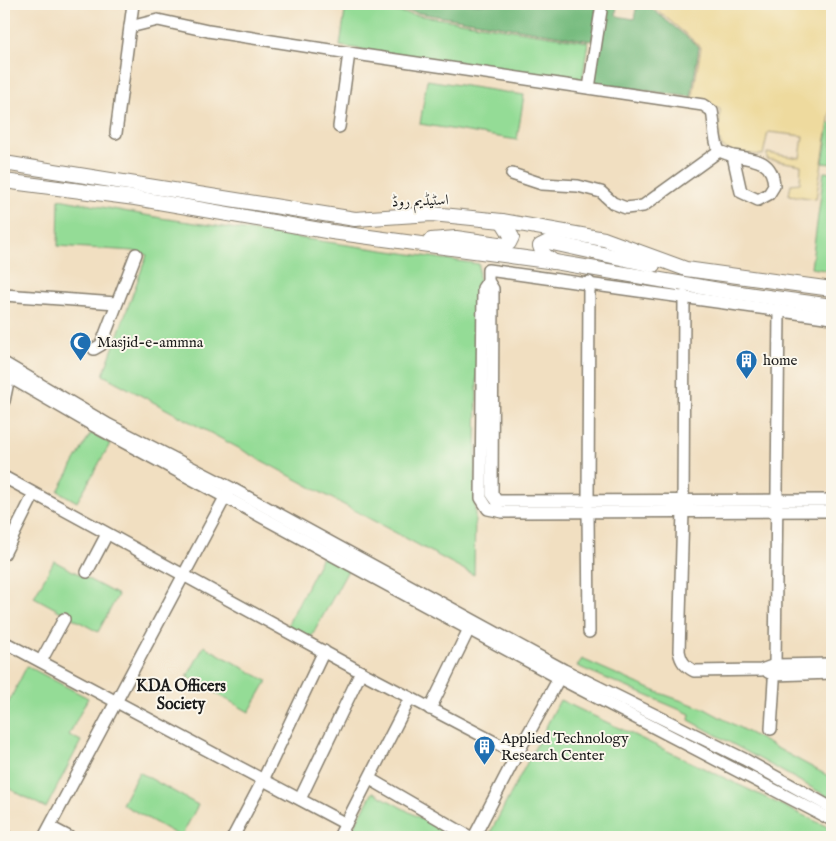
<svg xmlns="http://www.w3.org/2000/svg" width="836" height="841" viewBox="0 0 836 841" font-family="'IM FELL English',Amiri,serif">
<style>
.green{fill:#94dc96;stroke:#587c59}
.forest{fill:#77bc7f;stroke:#4a6c4e}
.sand{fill:#eeda9e;stroke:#857b5d}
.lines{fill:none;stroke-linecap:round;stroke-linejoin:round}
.minor-casing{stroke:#867e6e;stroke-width:14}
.major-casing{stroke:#867e6e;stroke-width:16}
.minor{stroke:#fff;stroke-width:11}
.major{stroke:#fff;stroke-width:14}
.labels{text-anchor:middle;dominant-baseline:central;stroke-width:4;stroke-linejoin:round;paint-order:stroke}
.street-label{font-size:15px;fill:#1c1c1c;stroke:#fbf7ec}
.poi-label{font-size:15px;fill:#1c1c1c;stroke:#fbf7ec;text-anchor:start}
.neighbourhood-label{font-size:16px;font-weight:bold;fill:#1c1c1c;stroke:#fbf7ec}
</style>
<rect width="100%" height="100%" fill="#fbf7ec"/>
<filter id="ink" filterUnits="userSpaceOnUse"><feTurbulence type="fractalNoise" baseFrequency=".02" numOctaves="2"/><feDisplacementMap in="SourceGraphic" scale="10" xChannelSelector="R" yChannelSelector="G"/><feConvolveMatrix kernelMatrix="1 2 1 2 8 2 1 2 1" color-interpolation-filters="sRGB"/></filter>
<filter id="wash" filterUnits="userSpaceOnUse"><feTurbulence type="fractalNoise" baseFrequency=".0096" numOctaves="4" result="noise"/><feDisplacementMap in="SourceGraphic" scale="20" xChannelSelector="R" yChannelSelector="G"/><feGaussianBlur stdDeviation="1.12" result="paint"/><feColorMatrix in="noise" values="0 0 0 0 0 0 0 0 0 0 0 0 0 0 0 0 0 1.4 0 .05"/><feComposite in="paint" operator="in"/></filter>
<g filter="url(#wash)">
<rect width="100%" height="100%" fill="#f1dfc1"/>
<g class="green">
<path d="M346 4 588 42 582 83 340 46Z"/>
<path d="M427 80 524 95 517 140 420 124Z"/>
<path d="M829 123 832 124V164L823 163Z"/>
<path d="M824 172 832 173V271L811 268Z"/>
<path d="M59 199 161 218 479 264 474 575 103 375 147 255 133 251 58 246Z"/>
<path d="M91 433 110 444 77 502 58 491Z"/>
<path d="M325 551 351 565 308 643 285 630Z"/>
<path d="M54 561 118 595 98 632 34 597Z"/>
<path d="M204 646 267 681 249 712 187 677Z"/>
<path d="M582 659 657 692 705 709 832 778V799L689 720 690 714 577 666Z"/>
<path d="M27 666 88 698 69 735 81 741 46 808 4 786V711Z"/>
<path d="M560 700 832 829V837H488Z"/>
<path d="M139 772 198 805 181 837 122 804Z"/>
<path d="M373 792 455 837H348Z"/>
</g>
<g class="forest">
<path d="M363 4H597L592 41Z"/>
<path d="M606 4H617L616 16 634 19 637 4H646L699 47 691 97 593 83Z"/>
</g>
<path class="sand" d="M650 4H832V102L816 199 789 195 791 184 800 183 801 165 767 159V153L800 158 803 136 768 132 763 155 735 153 722 147 719 139 720 109 692 100 701 47Z"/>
</g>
<g filter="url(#ink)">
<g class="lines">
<defs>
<g id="minor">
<path d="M130 27 158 20 208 31 349 53 703 105 712 111C715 125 713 138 719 151L733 156 741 192 758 200 769 194 774 186C773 160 755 159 733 156"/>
<path d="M589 88 602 4"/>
<path d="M339 127 349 53"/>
<path d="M116 133 133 4"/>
<path d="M512 174 542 184 578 186 601 192 613 203 626 208 643 206 719 151"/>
<path d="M488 281 483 288 481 498 488 509 503 512 832 511"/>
<path d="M4 295 116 303"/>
<path d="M684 296 683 511 679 651C681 662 685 666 694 671L761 670 775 665 832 664"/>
<path d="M832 318 488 270V281L493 289 492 494 497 501 832 500"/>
<path d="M94 349 101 345 136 254"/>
<path d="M4 363 109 425 231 488 564 670 744 759 832 808"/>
<path d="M4 374 94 426 559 678 832 820"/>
<path d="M4 401 9 377"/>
<path d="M4 477 361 672 517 754"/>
<path d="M588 502 589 282"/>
<path d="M588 511 589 632"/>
<path d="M4 554 34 494"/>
<path d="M87 572 107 534"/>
<path d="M4 642 346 824"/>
<path d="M41 661 64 619"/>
<path d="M768 672 774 675 832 673"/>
<path d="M430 709 469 629"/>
<path d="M771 729 775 665 779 312"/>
<path d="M370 779 470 837"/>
<path d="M300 799 361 672"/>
<path d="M50 827 69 837"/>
<path d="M4 835 7 837"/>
<path d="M44 837 229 490"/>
<path d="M233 837 263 780 324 651"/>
<path d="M339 837 410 698"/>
<path d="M474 837 517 754 563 671"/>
</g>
<g id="major">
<path d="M4 163 355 219 432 214 502 221 604 239 686 269 832 289"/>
<path d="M4 181 135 198 332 232 555 262 719 290 832 306"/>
<path d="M431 240 456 238 505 245 509 243 512 237 502 221"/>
<path d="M554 262 543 254 540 246 548 242 653 265"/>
</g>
</defs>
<use href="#minor" class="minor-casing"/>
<use href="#major" class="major-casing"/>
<use href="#minor" class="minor"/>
<use href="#major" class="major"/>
</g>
</g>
<defs>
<symbol id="mosque-pin" viewBox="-11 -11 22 30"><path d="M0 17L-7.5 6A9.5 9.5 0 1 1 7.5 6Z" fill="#1f6fb2" stroke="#fbf7ec"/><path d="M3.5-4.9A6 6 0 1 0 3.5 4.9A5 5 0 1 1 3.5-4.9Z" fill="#fff"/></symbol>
<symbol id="building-pin" viewBox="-11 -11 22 30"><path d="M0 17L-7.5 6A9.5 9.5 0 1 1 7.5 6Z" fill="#1f6fb2" stroke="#fbf7ec"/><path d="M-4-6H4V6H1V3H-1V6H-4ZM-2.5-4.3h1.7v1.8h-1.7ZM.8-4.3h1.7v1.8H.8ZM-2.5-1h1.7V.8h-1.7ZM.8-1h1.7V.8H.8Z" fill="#fff"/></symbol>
</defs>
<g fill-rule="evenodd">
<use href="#mosque-pin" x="68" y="330" width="25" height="34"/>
<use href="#building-pin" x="734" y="348" width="25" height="34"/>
<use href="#building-pin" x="472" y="734" width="25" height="34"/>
</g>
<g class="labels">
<g class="street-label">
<text transform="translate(420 201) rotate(-2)">اسٹیڈیم روڈ</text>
</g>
<g class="poi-label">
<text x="97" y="342">Masjid-e-ammna</text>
<text x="763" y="360">home</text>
<text x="501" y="738">Applied Technology<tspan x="501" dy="17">Research Center</tspan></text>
</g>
<g class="neighbourhood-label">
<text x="181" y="687">KDA Officers<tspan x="181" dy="18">Society</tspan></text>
</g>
</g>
<rect width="836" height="841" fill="none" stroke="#fbf7ec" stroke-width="20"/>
</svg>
